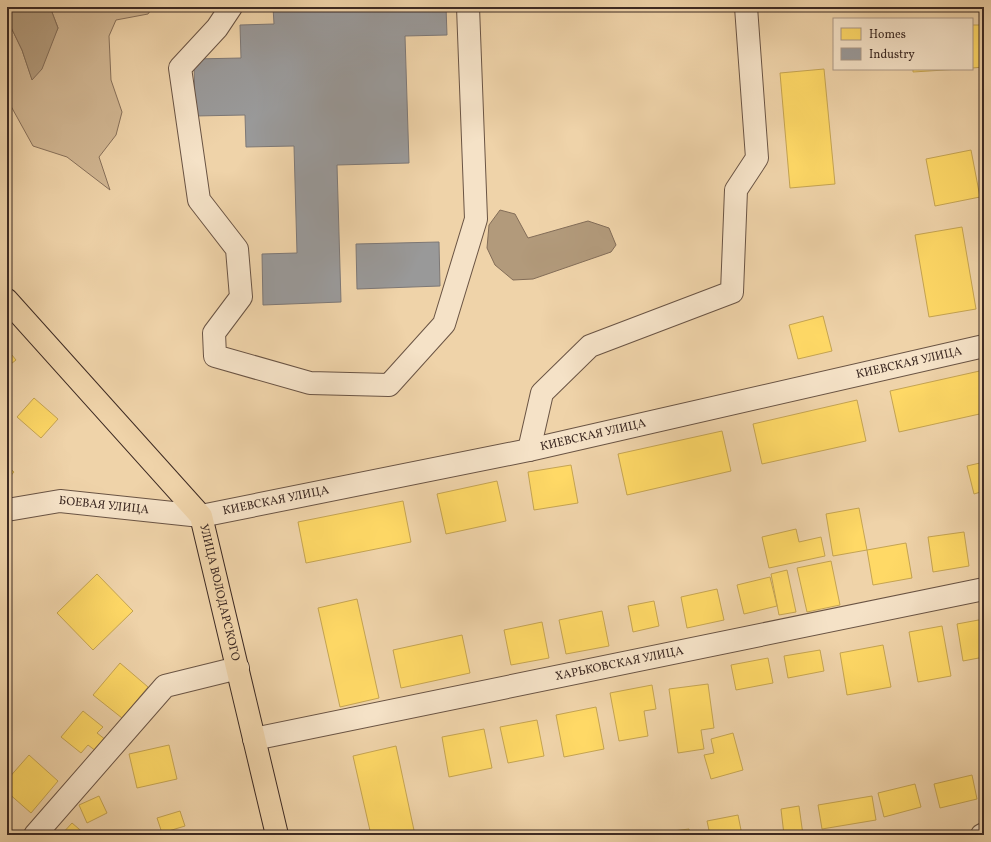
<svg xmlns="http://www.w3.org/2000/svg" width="991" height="842" viewBox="0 0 991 842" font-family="Vollkorn,serif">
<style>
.green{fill:#d1b692;stroke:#87705a}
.water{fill:#b29a7b;stroke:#836d58}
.homes{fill:#ffd966;stroke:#c5a452}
.industry{fill:#999;stroke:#7d7876}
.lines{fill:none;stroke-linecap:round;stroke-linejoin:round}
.minor-casing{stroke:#6a5444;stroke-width:24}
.major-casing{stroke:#3d2a23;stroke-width:24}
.minor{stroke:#f5e2c7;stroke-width:22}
.major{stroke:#efd3a9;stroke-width:22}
.labels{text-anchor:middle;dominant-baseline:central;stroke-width:4;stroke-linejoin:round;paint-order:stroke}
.street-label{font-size:12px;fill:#3d2a23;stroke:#f5e2c7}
</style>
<rect width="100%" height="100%" fill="#efd3a9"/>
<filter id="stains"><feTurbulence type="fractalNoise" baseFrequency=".005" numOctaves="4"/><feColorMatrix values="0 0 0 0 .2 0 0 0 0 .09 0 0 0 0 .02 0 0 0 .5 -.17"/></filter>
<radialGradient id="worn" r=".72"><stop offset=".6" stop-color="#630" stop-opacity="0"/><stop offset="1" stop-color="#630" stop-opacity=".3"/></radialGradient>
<path class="green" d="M50 7H153L148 14 116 20 109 36 111 80 122 112 116 135 99 157 110 190 67 157 33 146 7 99V19L22 50 32 79 58 28Z"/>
<g class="water">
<path d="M7 7H50L58 28 42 69 32 80 22 50 7 19Z"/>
<path d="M500 210 515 214 528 238 588 221 609 228 616 245 611 252 533 279 513 280 495 265 487 248 489 225Z"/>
</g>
<g class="homes">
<path d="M972 25H984V67L972 68Z"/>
<path d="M824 69 835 184 790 188 780 73Z"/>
<path d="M913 69H960L913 72Z"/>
<path d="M971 150 980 197 935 206 926 159Z"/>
<path d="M962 227 976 309 929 317 915 235Z"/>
<path d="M823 316 832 351 798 359 789 325Z"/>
<path d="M7 349 16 360 7 367Z"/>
<path d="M984 370V413L899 432 890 391Z"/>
<path d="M34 398 58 419 41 438 17 417Z"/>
<path d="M857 400 866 441 762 464 753 424Z"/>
<path d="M722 431 731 471 627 495 618 454Z"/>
<path d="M984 462V491L974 494 967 466Z"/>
<path d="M571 465 578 503 534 510 528 472Z"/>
<path d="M7 466 14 472 7 480Z"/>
<path d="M497 481 506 521 446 534 437 494Z"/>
<path d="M403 501 411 542 306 563 298 522Z"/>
<path d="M859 508 867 550 833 556 826 514Z"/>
<path d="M796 529 799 542 821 537 825 556 769 568 762 537Z"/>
<path d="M984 531V548L981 532Z"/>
<path d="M964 532 969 566 933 572 928 537Z"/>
<path d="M906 543 912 578 873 585 867 550Z"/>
<path d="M831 561 840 605 807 612 797 568Z"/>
<path d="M787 570 796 612 779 615 771 574Z"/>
<path d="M97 574 133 611 93 650 57 613Z"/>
<path d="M770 577 777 606 744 614 737 585Z"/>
<path d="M717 589 724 620 687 628 681 597Z"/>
<path d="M357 599 379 698 340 707 318 608Z"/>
<path d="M654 601 659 626 633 632 628 606Z"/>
<path d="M602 611 609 646 566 654 559 620Z"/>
<path d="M984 619V657L963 661 957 624Z"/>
<path d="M542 622 549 658 511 665 504 630Z"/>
<path d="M942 626 951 676 918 682 909 632Z"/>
<path d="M462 635 470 673 401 688 393 650Z"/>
<path d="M883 645 891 687 847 695 840 653Z"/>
<path d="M820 650 824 671 788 678 784 656Z"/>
<path d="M768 658 773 683 736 690 731 665Z"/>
<path d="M120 663 148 687 122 718 93 695Z"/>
<path d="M708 684 714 728 701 730 704 749 678 753 669 689Z"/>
<path d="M652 685 656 709 644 711 648 736 619 741 610 693Z"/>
<path d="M596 707 604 749 564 757 556 715Z"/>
<path d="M83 711 103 727 97 733 106 740 96 751 88 745 81 753 61 737Z"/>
<path d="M537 720 544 756 508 763 500 727Z"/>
<path d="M484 729 492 768 449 777 442 737Z"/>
<path d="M733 733 743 770 711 779 704 755 714 753 711 739Z"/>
<path d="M169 745 177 779 137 788 129 754Z"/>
<path d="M396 746 415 835H371L353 756Z"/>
<path d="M29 755 58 781 31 813 7 792V780Z"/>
<path d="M972 775 977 799 940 808 934 784Z"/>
<path d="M915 784 921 807 884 817 878 793Z"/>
<path d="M99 796 107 813 87 823 79 805Z"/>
<path d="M872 796 876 820 822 829 818 805Z"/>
<path d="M799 806 803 835H784L781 809Z"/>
<path d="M180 811 185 826 162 833 157 818Z"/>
<path d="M738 815 742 835H710L707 821Z"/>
<path d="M72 823 86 835H61Z"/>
<path d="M689 829 690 835H666L665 832Z"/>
</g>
<g class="industry">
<path d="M273 7H446L447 35 405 36 409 163 337 165 341 302 263 305 262 254 297 253 294 146 246 147 245 115 195 116 194 59 241 58 240 25 274 24Z"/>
<path d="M439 242 440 286 357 289 356 244Z"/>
</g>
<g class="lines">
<defs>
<g id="minor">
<path d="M231 7 217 28 180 68 199 200 237 249 241 297 214 333 215 356 310 383 389 385 444 324 476 219 468 7"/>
<path d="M529 450 542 393 590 346 732 292 736 190 757 158 746 7"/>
<path id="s1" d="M7 510 60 501 201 516 529 450 984 346"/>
<path id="s2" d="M254 739 984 589"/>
<path d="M35 835 165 686 238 668"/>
<path d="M982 835 984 834"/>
</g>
<g id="major">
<path id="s3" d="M7 300 201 516 277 835"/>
</g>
</defs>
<use href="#minor" class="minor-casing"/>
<use href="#major" class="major-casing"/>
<use href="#minor" class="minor"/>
<use href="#major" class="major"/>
</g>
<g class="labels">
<g class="street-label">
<text stroke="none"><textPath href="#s1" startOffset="920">КИЕВСКАЯ УЛИЦА</textPath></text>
<text stroke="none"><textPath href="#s1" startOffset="596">КИЕВСКАЯ УЛИЦА</textPath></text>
<text stroke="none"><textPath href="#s1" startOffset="272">КИЕВСКАЯ УЛИЦА</textPath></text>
<text stroke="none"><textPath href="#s1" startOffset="98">БОЕВАЯ УЛИЦА</textPath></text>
<text stroke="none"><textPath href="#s3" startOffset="369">УЛИЦА ВОЛОДАРСКОГО</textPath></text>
<text stroke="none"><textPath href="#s2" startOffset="373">ХАРЬКОВСКАЯ УЛИЦА</textPath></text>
</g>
</g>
<rect width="991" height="842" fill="none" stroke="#efd3a9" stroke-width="24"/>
<rect x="8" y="8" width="975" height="826" fill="none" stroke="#3d2a23" stroke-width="2"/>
<rect x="12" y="12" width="967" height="818" fill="none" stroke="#3d2a23"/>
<rect x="833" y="18" width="140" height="52" fill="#f5e2c7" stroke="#ab9885"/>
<rect x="841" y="28" width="20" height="12" fill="#ffd966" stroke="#ab9885"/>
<text x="869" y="38" font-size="12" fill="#3d2a23">Homes</text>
<rect x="841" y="48" width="20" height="12" fill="#999999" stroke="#ab9885"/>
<text x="869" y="58" font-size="12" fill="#3d2a23">Industry</text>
<rect width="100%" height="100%" filter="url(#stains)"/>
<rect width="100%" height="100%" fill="url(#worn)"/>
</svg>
